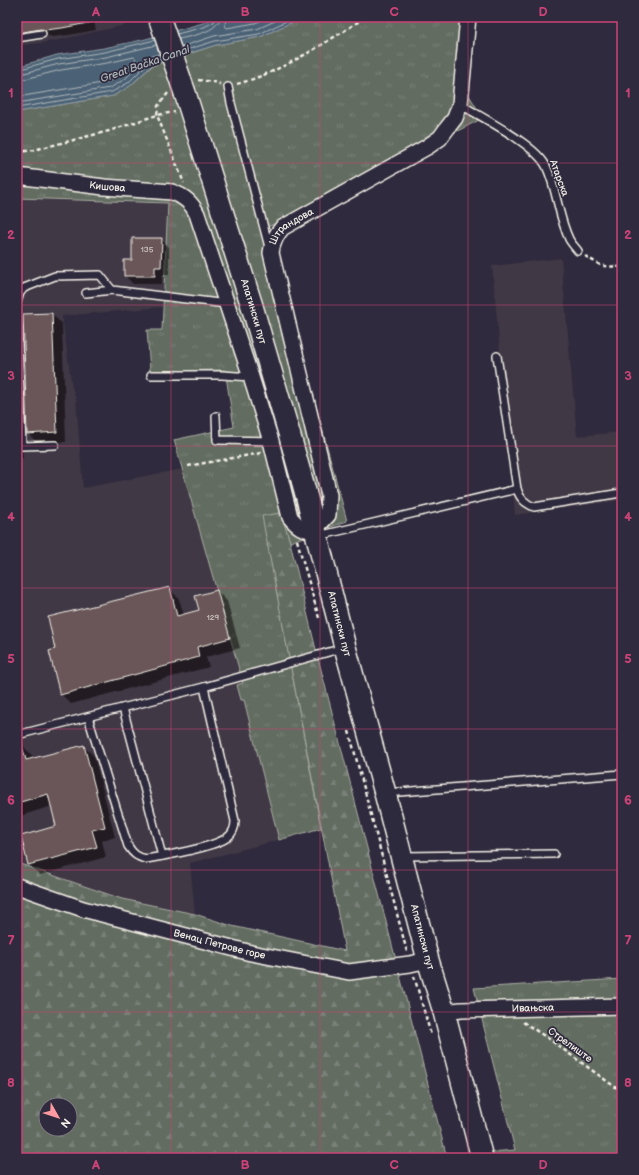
<svg xmlns="http://www.w3.org/2000/svg" width="639" height="1175" viewBox="0 0 639 1175" font-family="'Balsamiq Sans',sans-serif">
<style>
.built{fill:#413745}
.grass{fill:url(#grass-tufts);stroke:#abaea4}
.forest{fill:url(#forest-firs);stroke:#abaea4;fill-rule:evenodd}
.water{fill:#4b6276;stroke:#8f9ba4}
.shadow{fill:#0007}
.lines{fill:none;stroke-linecap:round;stroke-linejoin:round}
.shore{stroke:#b0b8ba;stroke-width:1}
.building{fill:#6a5658;stroke:#f4f1e8}
.service-casing{stroke:#f4f1e8;stroke-width:10}
.minor-casing{stroke:#f4f1e8;stroke-width:18}
.secondary-casing{stroke:#f4f1e8;stroke-width:24}
.path{stroke:#f4f1e8;stroke-width:2.5;stroke-dasharray:4 3;stroke-linecap:butt}
.service{stroke:#2f2a3d;stroke-width:7}
.minor{stroke:#2f2a3d;stroke-width:15}
.secondary{stroke:#2f2a3d;stroke-width:21}
.secondary-bridge-casing{stroke:#f4f1e8;stroke-width:24;stroke-linecap:butt}
.secondary-bridge{stroke:#2f2a3d;stroke-width:21}
.grid{fill:none;stroke:#cc4377;stroke-width:1;stroke-opacity:0.55}
.labels{text-anchor:middle;dominant-baseline:central;stroke-width:3.5;stroke-linejoin:round;paint-order:stroke}
.number-label{font-size:8px;fill:#d2cac4}
.street-label{font-size:10px;fill:#f4f1e8;stroke:#2f2a3d}
.water-label{font-size:11px;font-style:italic;fill:#b0b8ba;stroke:#2f2a3d}
.neatline{fill:none;stroke:#cc4377;stroke-width:1.5}
.grid-label{font-size:13px;text-anchor:middle;font-weight:bold;fill:#cc4377}
</style>
<defs>
<pattern id="grass-tufts" width="24" height="20" patternUnits="userSpaceOnUse"><rect width="24" height="20" fill="#626c61"/><path d="M3 7l-1-3M5 7V3M7 7l1-3M15 17l-1-3M17 17v-4M19 17l1-3" fill="none" stroke="#798178"/></pattern>
<pattern id="forest-firs" width="22" height="20" patternUnits="userSpaceOnUse"><rect width="22" height="20" fill="#626c61"/><path d="M5 1l3.5 6h-7zM16 11l3.5 6h-7z" fill="#798178"/></pattern>
</defs>
<rect width="100%" height="100%" fill="#2f2a3d"/>
<filter id="ink" filterUnits="userSpaceOnUse"><feTurbulence type="fractalNoise" baseFrequency=".025" numOctaves="2"/><feDisplacementMap in="SourceGraphic" scale="8" xChannelSelector="R" yChannelSelector="G"/><feConvolveMatrix kernelMatrix="1 2 1 2 8 2 1 2 1" color-interpolation-filters="sRGB"/></filter>
<g filter="url(#ink)">
<g class="built">
<path d="M17 17H124L126 25 54 41 17 46Z"/>
<path d="M17 198 168 203 163 307 62 316 72 387 76 399 83 488 182 469 243 683 237 685 240 700H244L279 840 190 863 195 914 122 899 17 863Z"/>
<path d="M561 258 577 436 622 432V500L515 515 492 266Z"/>
</g>
<g class="grass">
<path d="M303 17H465L467 92 483 118 268 227 347 521 290 542 281 513 263 517 321 828 279 840 244 700H241L237 685 243 683 174 440 234 427 225 370 150 371 147 330H162L168 203 17 198V112L113 96 130 86 152 66 216 45 260 37Z"/>
<path d="M622 979V1158H493L491 1152 515 1150 474 988Z"/>
</g>
<path class="forest" d="M281 513 290 542 318 658 447 1158H17V863L122 899 195 914 232 926 345 951 262 516ZM46 1105H70V1129H46Z"/>
<path class="water" d="M215 17H303L260 37 216 45 152 65 130 86 113 96 17 112V67L57 55 104 48 142 40 203 23Z"/>
<g class="shadow">
<path d="M17 17H93L96 30 69 35 53 37 49 36 17 41Z"/>
<path d="M161 239 169 247V275H162V284H133L125 276 133 261Z"/>
<path d="M52 314 62 324 66 442 38 443 26 432V444H22L23 458H17V339L22 344 24 380H26Z"/>
<path d="M169 588 179 599 184 615 200 611 217 591 227 601 240 648 206 657 209 667 71 704 61 694 56 650Z"/>
<path d="M21 744 31 754 33 760 83 746 94 756 115 837 102 841 106 857 40 875 29 864 57 827 52 806 17 817V745Z"/>
</g>
<g class="lines">
<g class="shore">
<path d="M226 17 225 26 227 28 255 23 269 17"/>
<path d="M177 34 204 27 214 22 215 17"/>
<path d="M179 39C191 36 219 32 220 17"/>
<path d="M181 47 214 36 257 29 284 17"/>
<path d="M183 51 215 41 259 34 295 17"/>
<path d="M17 70 58 59 105 52 155 40"/>
<path d="M17 75 59 64 106 57 156 45"/>
<path d="M17 81 61 70 107 63 134 57 136 59 121 74 108 82 17 97"/>
<path d="M17 103 110 88 125 79 146 58 159 54"/>
<path d="M17 108 112 92 128 83 149 62 161 58"/>
</g>
</g>
<g class="building">
<path d="M17 17H92L93 22 62 28 45 30 41 29 17 33Z"/>
<path d="M132 238H162L161 267H155V276H124V260H132Z"/>
<path d="M52 313 57 432 27 434 23 314Z"/>
<path d="M170 587 177 616 199 610 195 596 217 590 230 638 197 647 199 657 60 695 49 651 55 649 48 617Z"/>
<path d="M20 739 26 760 84 745 105 827 92 830 97 847 28 865 21 836 56 826 48 794 17 803V740Z"/>
</g>
<g class="lines">
<defs>
<g id="service">
<path d="M17 38 42 34"/>
<path d="M228 87 231 103 269 247"/>
<path d="M460 104C482 118 535 144 546 166 557 189 558 216 569 239 571 243 575 247 578 251"/>
<path d="M86 293 112 290 227 304"/>
<path d="M17 302 20 293 24 288 55 276 100 275 112 290"/>
<path d="M17 319 22 446 55 445"/>
<path d="M497 356 517 489C520 499 525 503 534 507L621 493"/>
<path d="M151 375H222L251 377"/>
<path d="M216 416 217 440 271 441"/>
<path d="M318 536 517 489"/>
<path d="M123 708 162 856"/>
<path d="M88 717 128 846C133 854 137 857 146 859 164 856 215 847 228 837 233 833 235 827 235 821L204 687"/>
<path d="M17 735 204 687 343 648"/>
<path d="M387 793 622 774"/>
<path d="M403 856 554 854"/>
</g>
<g id="minor">
<path id="s1" d="M17 176 104 187 172 192C184 196 192 203 197 214L251 377 271 441 290 517C297 526 303 530 314 530L328 515 329 495 271 253C272 243 275 236 282 228L427 147 440 138 448 127 455 118 460 104 468 17"/>
<path id="s2" d="M17 886 83 909 251 953 349 972 410 964 428 960"/>
<path id="s3" d="M444 1012 461 1010 622 1006"/>
</g>
<g id="secondary">
<path id="s4" d="M185 93 252 306 289 433 307 498 345 647 385 793 428 960 444 1012 482 1158"/>
</g>
</defs>
<use href="#service" class="service-casing"/>
<use href="#minor" class="minor-casing"/>
<use href="#secondary" class="secondary-casing"/>
<g class="path">
<path d="M198 80 214 82 220 84"/>
<path d="M237 84C281 72 320 46 358 22L365 17"/>
<path d="M168 93 158 106 157 115 184 183"/>
<path d="M17 152 34 150 109 131 157 115 175 112"/>
<path d="M585 256 602 266 622 267"/>
<path d="M188 466 261 453"/>
<path d="M297 540 319 618"/>
<path d="M349 731 407 952"/>
<path d="M414 976 431 1035"/>
<path d="M523 1022 549 1039 615 1087 622 1089"/>
</g>
<use href="#service" class="service"/>
<use href="#minor" class="minor"/>
<use href="#secondary" class="secondary"/>
<defs>
<path id="secondary-bridge" d="M159 17 185 93"/>
</defs>
<use href="#secondary-bridge" class="secondary-bridge-casing"/>
<use href="#secondary-bridge" class="secondary-bridge"/>
</g>
</g>
<path class="grid" d="M171 17V1158M320 17V1158M468 17V1158M17 163H622M17 305H622M17 446H622M17 588H622M17 729H622M17 870H622M17 1012H622"/>
<g class="labels">
<g class="number-label">
<text x="147" y="249">135</text>
<text x="213" y="617">129</text>
</g>
<g class="street-label">
<text transform="translate(559 178) rotate(70)">Атарска</text>
<text stroke="none"><textPath href="#s1" startOffset="91">Кишова</textPath></text>
<text stroke="none"><textPath href="#s1" startOffset="861">Штрандова</textPath></text>
<text stroke="none"><textPath href="#s4" startOffset="229">Апатински пут</textPath></text>
<text stroke="none"><textPath href="#s4" startOffset="553">Апатински пут</textPath></text>
<text stroke="none"><textPath href="#s4" startOffset="877">Апатински пут</textPath></text>
<text stroke="none"><textPath href="#s2" startOffset="211">Венац Петрове горе</textPath></text>
<text stroke="none"><textPath href="#s3" startOffset="89">Ивањска</textPath></text>
<text transform="translate(570 1045) rotate(36)">Стрелиште</text>
</g>
<g class="water-label">
<text transform="translate(145 64) rotate(-19)">Great Bačka Canal</text>
</g>
</g>
<rect width="639" height="1175" fill="none" stroke="#2f2a3d" stroke-width="44"/>
<g transform="translate(58 1117) rotate(129)"><circle r="19" fill="#2f2a3d" stroke="#7e7a81"/>
<path d="M0-3L7 15L0 10L-7 15Z" fill="#ff9aa2"/>
<text y="-6" font-size="11" font-weight="bold" text-anchor="middle" fill="#f4f1e8">N</text>
</g>
<rect x="22" y="22" width="595" height="1131" class="neatline"/>
<g class="grid-label">
<text x="96" y="16">A</text>
<text x="245" y="16">B</text>
<text x="394" y="16">C</text>
<text x="543" y="16">D</text>
<text x="11" y="97">1</text>
<text x="628" y="97">1</text>
<text x="11" y="239">2</text>
<text x="628" y="239">2</text>
<text x="11" y="380">3</text>
<text x="628" y="380">3</text>
<text x="11" y="521">4</text>
<text x="628" y="521">4</text>
<text x="11" y="663">5</text>
<text x="628" y="663">5</text>
<text x="11" y="804">6</text>
<text x="628" y="804">6</text>
<text x="11" y="945">7</text>
<text x="628" y="945">7</text>
<text x="11" y="1087">8</text>
<text x="628" y="1087">8</text>
<text x="96" y="1169">A</text>
<text x="245" y="1169">B</text>
<text x="394" y="1169">C</text>
<text x="543" y="1169">D</text>
</g>
</svg>
